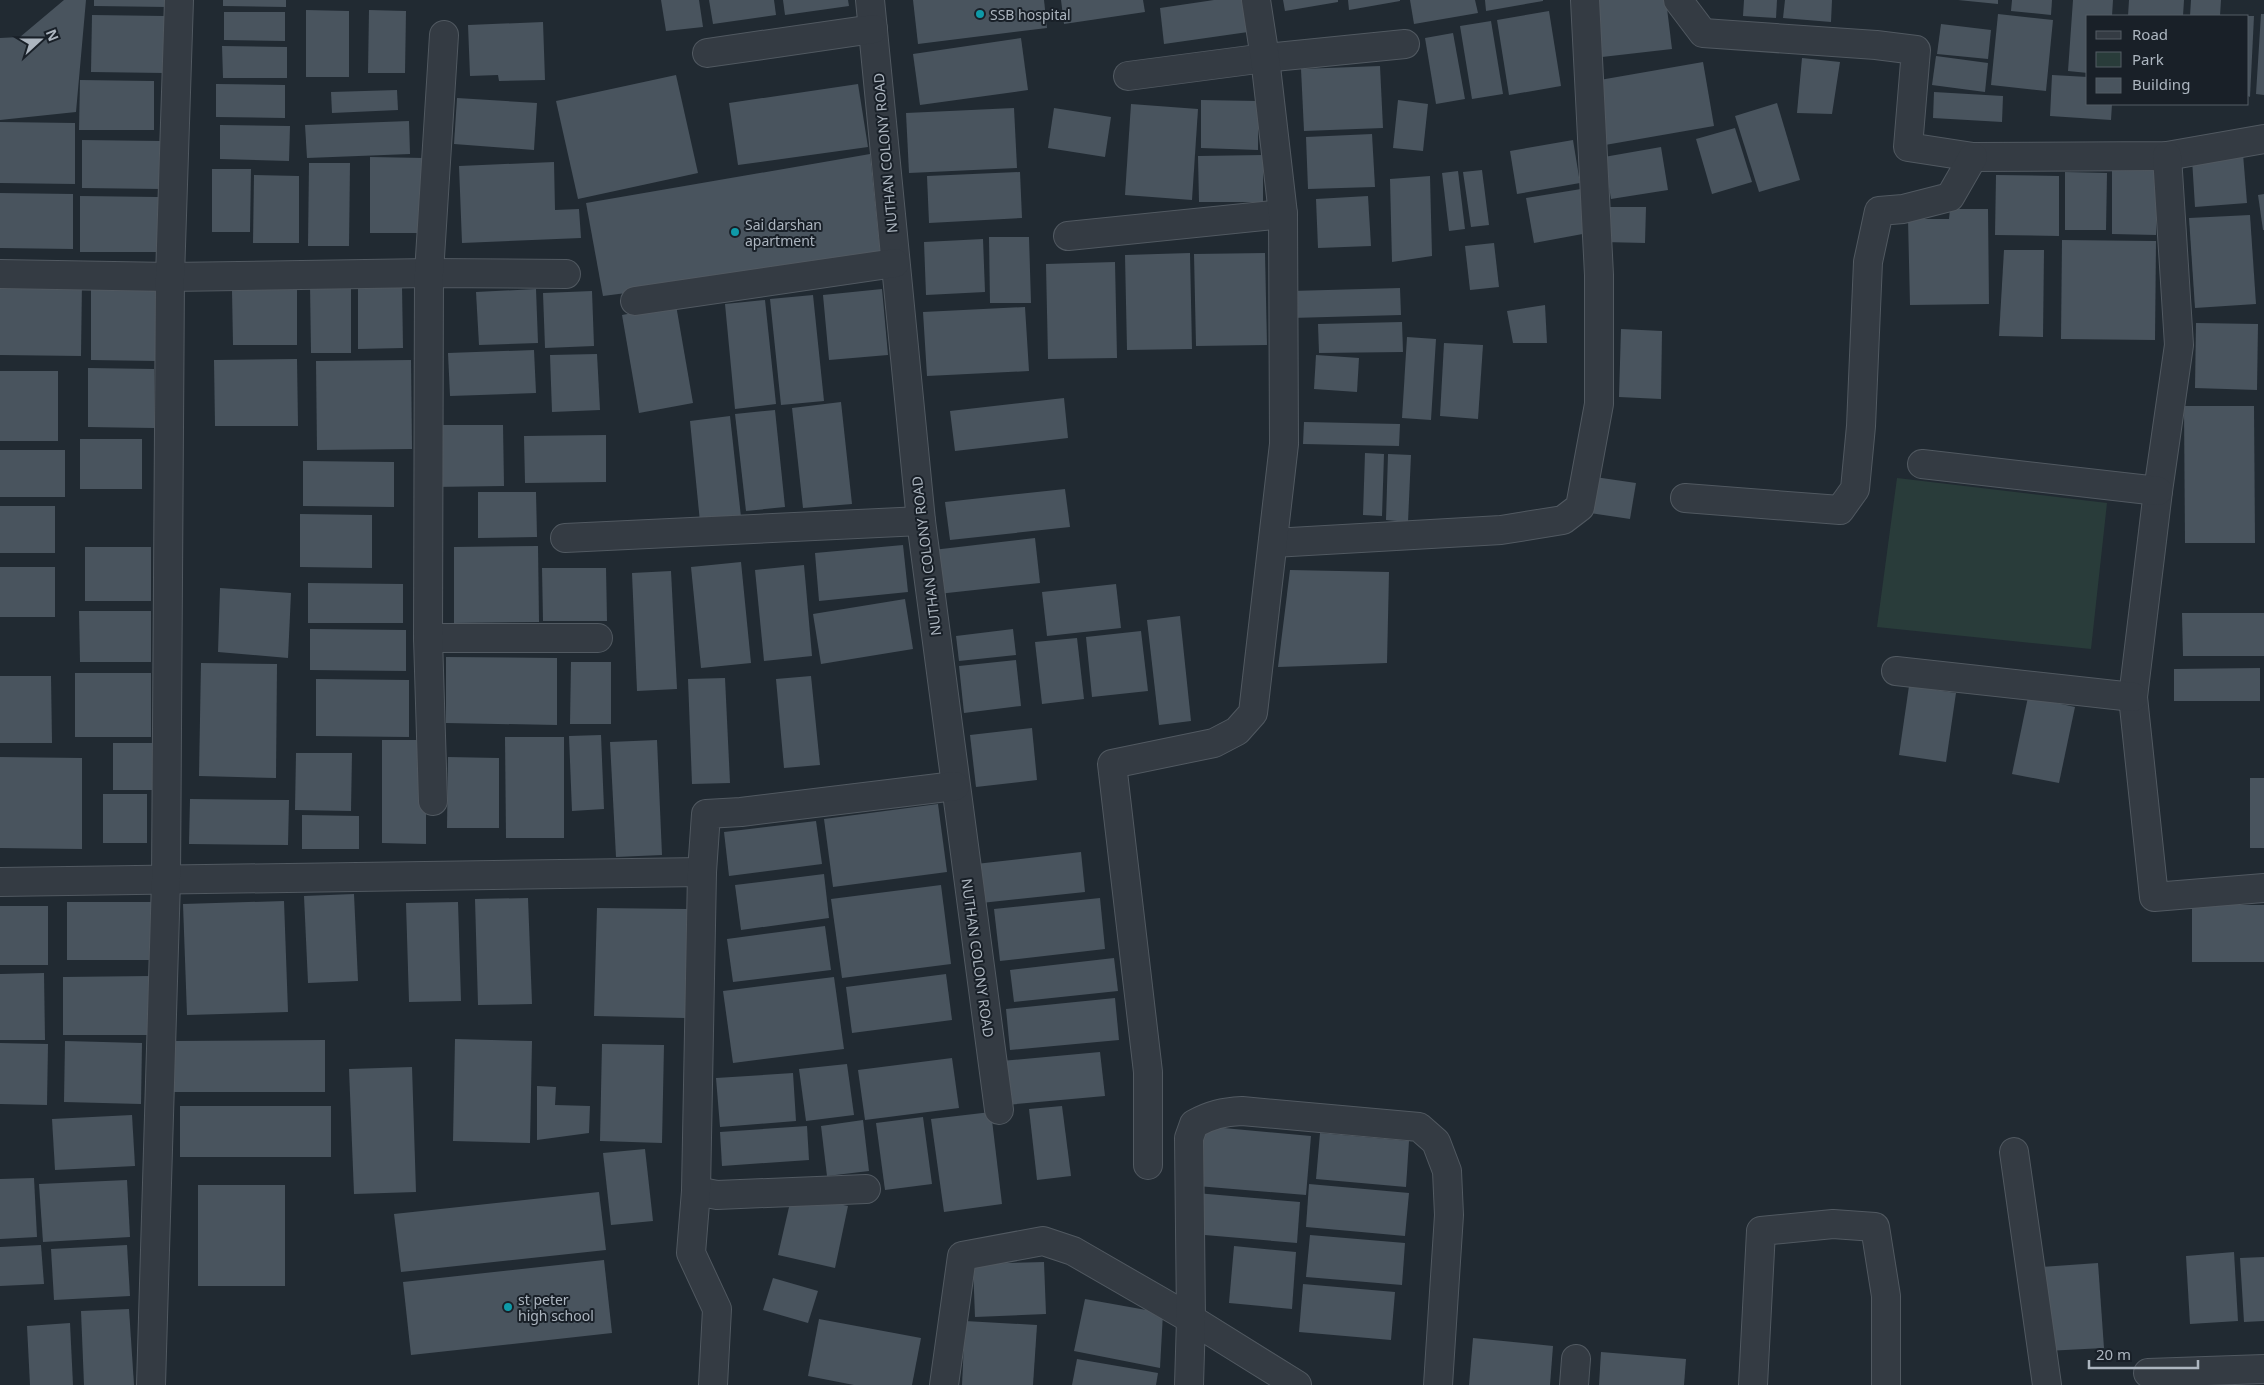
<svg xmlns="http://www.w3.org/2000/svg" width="2264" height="1385" viewBox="0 0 2264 1385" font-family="'Noto Sans',sans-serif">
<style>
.green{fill:#293c3a}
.building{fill:#49545e}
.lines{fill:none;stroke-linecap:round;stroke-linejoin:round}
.minor-casing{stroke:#515961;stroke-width:30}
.minor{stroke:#343b43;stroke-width:28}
.culture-dot{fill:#0f9aa8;stroke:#192028;stroke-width:2}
.labels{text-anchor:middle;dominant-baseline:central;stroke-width:4;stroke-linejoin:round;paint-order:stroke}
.poi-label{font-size:14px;fill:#adb6c0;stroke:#192028;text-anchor:start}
.street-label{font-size:14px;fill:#adb6c0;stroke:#192028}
</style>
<rect width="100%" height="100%" fill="#212a32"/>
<path class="green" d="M1897 478 2107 503 2091 649 1877 627Z"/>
<g class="building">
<path d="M64 0H86L76 112 0 120V38L20 37Z"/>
<path d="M94 0H167V7L94 6Z"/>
<path d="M223 0H286V7L223 6Z"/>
<path d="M661 0H699L703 27 666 31Z"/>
<path d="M709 0H774L776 15 713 24Z"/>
<path d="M783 0H848L849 6 785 15Z"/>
<path d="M913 0H1044L1047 28 918 44Z"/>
<path d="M1061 0H1143L1145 12 1064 24Z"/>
<path d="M1214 0H1251L1255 31 1164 44 1160 8Z"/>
<path d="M1283 0H1338V2L1285 11Z"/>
<path d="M1348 0H1400V1L1349 10Z"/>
<path d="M1410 0H1475L1478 13 1414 24Z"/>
<path d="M1485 0H1543V1L1486 11Z"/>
<path d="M1595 0H1666L1672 49 1602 57Z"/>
<path d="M1744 0H1777L1776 18 1743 16Z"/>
<path d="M1785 0H1832L1831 22 1783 18Z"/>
<path d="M1958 0H1998V4Z"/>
<path d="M2012 0H2052L2051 15 2011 11Z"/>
<path d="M2073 0H2113L2112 16H2088V73L2068 71Z"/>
<path d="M2129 0H2184L2183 16H2128Z"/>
<path d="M2191 0H2221L2220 16H2190Z"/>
<path d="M306 10 349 11V77H306Z"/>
<path d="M369 10 406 11 405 73H368Z"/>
<path d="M1549 11 1561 86 1509 95 1497 20Z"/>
<path d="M224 12H285V41L224 40Z"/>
<path d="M1998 14 2053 20 2046 91 1991 85Z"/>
<path d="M2261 14H2264V95L2256 94Z"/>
<path d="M92 15 165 16 164 73 91 72Z"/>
<path d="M2248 16H2254L2250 97 2248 96Z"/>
<path d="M1491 21 1503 94 1472 99 1460 26Z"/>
<path d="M543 22 545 80 499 81 498 75 470 76 468 25Z"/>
<path d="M1941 24 1991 30 1988 59 1937 54Z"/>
<path d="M1453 33 1465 99 1436 104 1425 38Z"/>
<path d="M1021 38 1028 90 920 105 913 54Z"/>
<path d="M222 46 287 47V78H223Z"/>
<path d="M1936 56 1988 63 1985 92 1932 85Z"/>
<path d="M1802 58 1840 62 1832 114 1797 113Z"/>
<path d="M1703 62 1714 126 1605 145 1594 81Z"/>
<path d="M1380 66 1383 128 1304 131 1301 69Z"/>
<path d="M676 75 698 173 578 199 556 101Z"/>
<path d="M2052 75 2088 77V104H2112L2111 120 2050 116Z"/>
<path d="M80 80 154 81V130H79Z"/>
<path d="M216 84 285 85V118L216 117Z"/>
<path d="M858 84 868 147 738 165 729 103Z"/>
<path d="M397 90 398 110 332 113 331 92Z"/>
<path d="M1934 92 2003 96 2002 122 1933 118Z"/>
<path d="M457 98 537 103 534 150 454 144Z"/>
<path d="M1201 100 1258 101V150L1201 148Z"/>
<path d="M1398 100 1428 104 1423 151 1393 148Z"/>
<path d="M1777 103 1800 180 1759 192 1735 116Z"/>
<path d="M1131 104 1198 109 1192 200 1125 195Z"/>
<path d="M1014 108 1017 168 909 173 906 113Z"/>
<path d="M1054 108 1111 117 1105 157 1048 148Z"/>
<path d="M409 121 410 154 307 158 305 125Z"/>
<path d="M0 122 75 123V184L0 183Z"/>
<path d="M220 125 290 126 289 161 220 159Z"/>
<path d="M1735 128 1752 182 1712 194 1696 139Z"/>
<path d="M1372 134 1375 187 1308 189 1306 137Z"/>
<path d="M82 140 162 141 161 189 82 188Z"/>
<path d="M1573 140 1580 183 1517 194 1510 151Z"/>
<path d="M1661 147 1668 190 1611 199 1604 157Z"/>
<path d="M870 154 881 260 603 296 586 203Z"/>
<path d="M2243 154 2247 203 2195 207 2192 159Z"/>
<path d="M1263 155V202H1199L1198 156Z"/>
<path d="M370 157 424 158V233H370Z"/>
<path d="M554 162 555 210 579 209 581 238 462 243 459 166Z"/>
<path d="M309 163H350L349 246H308Z"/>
<path d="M212 169H251L250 232H212Z"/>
<path d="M1482 170 1489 225 1471 227 1463 172Z"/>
<path d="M2112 170 2157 171 2156 235 2112 234Z"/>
<path d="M1458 171 1465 229 1449 231 1442 173Z"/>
<path d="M1020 172 1022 218 929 223 927 176Z"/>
<path d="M2065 172 2107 173 2106 230H2065Z"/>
<path d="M254 175 299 176V243H253Z"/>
<path d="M1996 175 2059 176V236L1995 235Z"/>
<path d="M1430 176 1432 256 1392 262 1390 179Z"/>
<path d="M1581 189 1588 233 1534 243 1526 198Z"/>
<path d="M0 193 73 194V249L0 248Z"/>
<path d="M2264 194V230H2263L2258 195Z"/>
<path d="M80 196 158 197V252H80Z"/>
<path d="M1368 196 1371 246 1318 248 1316 199Z"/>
<path d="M1605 207H1646L1645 243 1604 242Z"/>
<path d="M1950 209H1988L1989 304 1910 305 1908 219H1949Z"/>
<path d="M2250 215 2256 304 2195 308 2189 218Z"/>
<path d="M989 237H1029L1031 303H990Z"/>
<path d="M983 239 985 292 926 295 924 242Z"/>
<path d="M2062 240 2156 241 2155 340 2061 339Z"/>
<path d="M1494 243 1499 287 1470 290 1465 246Z"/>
<path d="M2004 250H2044L2043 337 1999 336Z"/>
<path d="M1190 253 1192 349 1127 350 1125 255Z"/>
<path d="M1265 253 1267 345 1196 346 1194 254Z"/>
<path d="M1115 262 1117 358 1048 359 1046 264Z"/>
<path d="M0 280 82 281 81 356 0 355Z"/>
<path d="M310 284H351V353H311Z"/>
<path d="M402 286 403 348 358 349V287Z"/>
<path d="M1400 288 1401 315 1291 318V291Z"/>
<path d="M91 289 156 290V361L91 360Z"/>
<path d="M297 289V345H233L232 290Z"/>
<path d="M536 289 538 343 479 345 476 292Z"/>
<path d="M882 289 888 355 829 360 823 295Z"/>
<path d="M592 291 594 346 545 348 543 293Z"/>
<path d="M813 295 824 401 781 405 770 299Z"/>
<path d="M765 300 776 404 735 409 725 304Z"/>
<path d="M676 305 693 403 639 413 622 315Z"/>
<path d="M1545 305 1547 343H1513L1507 311Z"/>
<path d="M1025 307 1029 371 927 376 923 312Z"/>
<path d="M1402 322 1403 352 1319 353 1318 324Z"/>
<path d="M2196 323 2258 324 2257 390 2195 388Z"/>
<path d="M1621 329 1662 331 1661 399 1619 397Z"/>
<path d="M1407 337 1436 339 1431 420 1402 418Z"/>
<path d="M1444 343 1483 345 1478 419 1440 416Z"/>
<path d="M534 350 536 393 450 396 448 353Z"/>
<path d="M597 354 600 410 552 412 550 355Z"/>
<path d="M1316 355 1359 358 1357 392 1314 389Z"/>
<path d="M297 359 298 426H215L214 360Z"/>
<path d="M411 360 412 449 317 450 316 361Z"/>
<path d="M88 368 154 369V428L88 427Z"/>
<rect x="0" y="371" width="58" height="70"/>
<path d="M1064 398 1068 438 955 451 950 411Z"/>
<path d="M841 402 852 504 803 508 792 408Z"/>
<path d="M2184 406H2254L2255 543H2185Z"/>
<path d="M775 410 785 507 746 511 735 414Z"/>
<path d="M730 416 741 517 700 522 690 421Z"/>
<path d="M1304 422 1400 424 1399 446 1303 444Z"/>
<path d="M433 425H503L504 486 433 487Z"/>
<path d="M606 435V482L525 483 524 436Z"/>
<rect x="80" y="439" width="62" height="50"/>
<rect x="0" y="450" width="65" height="47"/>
<path d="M1365 453 1384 454 1382 516 1363 515Z"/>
<path d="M1388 454 1411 455 1408 522 1386 520Z"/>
<path d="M303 461 394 462V507L303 506Z"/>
<path d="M1595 477 1636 483 1630 519 1590 513Z"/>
<path d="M1065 489 1070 527 950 540 945 502Z"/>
<path d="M478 492H536L537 537 478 538Z"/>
<rect x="0" y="506" width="55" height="47"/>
<path d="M300 514 372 515V568L300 567Z"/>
<path d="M1035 538 1040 583 938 594 933 550Z"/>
<path d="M903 545 908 592 819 601 815 553Z"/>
<path d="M538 546 539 622 454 623V547Z"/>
<rect x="85" y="547" width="66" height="54"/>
<path d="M741 562 751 663 701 668 691 567Z"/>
<path d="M804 565 812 656 764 661 755 570Z"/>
<rect x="0" y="567" width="55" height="50"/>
<path d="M542 568H606L607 621H543Z"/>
<path d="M1290 570 1389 572 1387 663 1278 667Z"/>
<path d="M671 571 677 689 637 691 632 573Z"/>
<path d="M308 583 403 584V623H308Z"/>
<path d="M1116 584 1121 628 1047 636 1042 592Z"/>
<path d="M220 588 291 593 288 658 218 652Z"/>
<path d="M905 599 913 649 821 664 813 614Z"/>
<path d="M79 611H151V662H80Z"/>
<path d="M2182 613H2264V656H2183Z"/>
<path d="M1180 616 1191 721 1159 725 1147 620Z"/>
<path d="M310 629 406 630V671L310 670Z"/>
<path d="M1013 629 1016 655 959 661 956 636Z"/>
<path d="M1141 631 1148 691 1092 697 1086 637Z"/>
<path d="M1077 638 1084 699 1042 704 1035 642Z"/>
<path d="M446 657 557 658V725L446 723Z"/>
<path d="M1016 660 1021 706 964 713 959 666Z"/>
<path d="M571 662H611V724H570Z"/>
<path d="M201 663 277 664 276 778 199 776Z"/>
<path d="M2260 668V701H2174V669Z"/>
<rect x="75" y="673" width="76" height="64"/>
<path d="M0 676H51L52 743H0Z"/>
<path d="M811 676 820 765 784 768 776 679Z"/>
<path d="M725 678 730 783 692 784 688 679Z"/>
<path d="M316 679 409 680V737L316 736Z"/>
<path d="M1909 686 1956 693 1946 762 1899 755Z"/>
<path d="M2028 697 2075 707 2059 783 2012 774Z"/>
<path d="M1032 728 1037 780 976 787 970 735Z"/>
<path d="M601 735 604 809 572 811 569 736Z"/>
<path d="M505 737H564V838H506Z"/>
<path d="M382 740H426V844L382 843Z"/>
<path d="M657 740 662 855 616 857 610 742Z"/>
<rect x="113" y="743" width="39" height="47"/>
<path d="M296 753H352L351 811 295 810Z"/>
<path d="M0 757 82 758V849L0 848Z"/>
<path d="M448 757 499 758V828H447Z"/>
<rect x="2250" y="778" width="14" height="70"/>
<rect x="103" y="794" width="44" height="49"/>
<path d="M190 799 289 800 288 845 189 844Z"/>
<path d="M938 804 947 872 833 887 824 819Z"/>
<path d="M302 815 359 816V849H302Z"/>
<path d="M816 821 822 864 729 876 724 832Z"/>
<path d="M1081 852 1085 892 972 904 967 865Z"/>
<path d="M824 874 829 918 741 930 735 885Z"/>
<path d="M941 885 951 964 842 978 831 899Z"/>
<path d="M354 894 358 981 308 983 304 896Z"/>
<path d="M528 898 532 1004 478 1005 475 899Z"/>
<path d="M1100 898 1105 949 1000 961 994 909Z"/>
<path d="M284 901 288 1012 187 1015 183 904Z"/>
<rect x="67" y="902" width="85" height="58"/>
<path d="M458 902 461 1001 409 1002 406 903Z"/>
<rect x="2192" y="905" width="72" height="57"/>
<rect x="0" y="906" width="48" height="59"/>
<path d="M597 908 687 909 685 1018 594 1016Z"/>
<path d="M825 926 831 970 733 982 727 939Z"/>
<path d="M1114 958 1118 991 1014 1002 1010 970Z"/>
<path d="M44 973 45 1040H0V974Z"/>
<path d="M946 974 952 1020 852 1033 846 987Z"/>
<path d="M151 976V1035H63V977Z"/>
<path d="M834 977 844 1049 733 1063 723 991Z"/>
<path d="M1115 998 1119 1040 1010 1050 1006 1009Z"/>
<path d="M455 1039 532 1041 530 1143 453 1141Z"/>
<path d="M325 1040V1092H173V1041Z"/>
<path d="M65 1041 142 1043 141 1104 64 1102Z"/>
<path d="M0 1043 48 1044 47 1105 0 1104Z"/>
<path d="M602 1044 664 1045 662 1143 600 1141Z"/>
<path d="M1100 1052 1105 1096 1006 1105 1001 1061Z"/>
<path d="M952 1058 959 1108 865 1120 858 1070Z"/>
<path d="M847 1064 854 1115 806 1121 799 1069Z"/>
<path d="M412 1067 416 1192 354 1194 349 1069Z"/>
<path d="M793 1073 796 1121 720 1127 716 1078Z"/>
<path d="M537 1086 556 1087 555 1105 590 1106 589 1133 537 1140Z"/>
<rect x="180" y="1106" width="151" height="51"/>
<path d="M1062 1106 1071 1176 1037 1180 1029 1109Z"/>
<path d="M991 1112 1002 1204 944 1212 931 1119Z"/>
<path d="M132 1115 135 1166 55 1170 52 1119Z"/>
<path d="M923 1117 932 1184 885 1190 876 1123Z"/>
<path d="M863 1120 869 1171 827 1176 821 1126Z"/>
<path d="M807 1126 809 1160 722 1166 720 1132Z"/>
<path d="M1202 1126 1311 1136 1306 1195 1197 1186Z"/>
<path d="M1320 1133 1409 1141 1406 1187 1316 1179Z"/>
<path d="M645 1149 653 1221 611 1225 603 1153Z"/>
<path d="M34 1178 37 1237 0 1239V1179Z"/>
<path d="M127 1180 130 1237 43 1242 39 1184Z"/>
<path d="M1309 1184 1409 1193 1405 1236 1306 1227Z"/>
<rect x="198" y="1185" width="87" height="101"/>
<path d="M599 1192 606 1250 401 1272 394 1214Z"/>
<path d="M1196 1193 1300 1202 1297 1243 1193 1234Z"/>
<path d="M792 1194 848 1206 835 1268 778 1255Z"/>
<path d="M1310 1235 1405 1243 1402 1285 1306 1277Z"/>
<path d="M41 1245 44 1284 0 1286V1247Z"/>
<path d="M127 1245 130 1296 54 1300 51 1249Z"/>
<path d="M1234 1246 1296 1252 1292 1309 1229 1303Z"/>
<path d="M2234 1252 2238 1321 2190 1324 2186 1256Z"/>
<path d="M2264 1257V1321L2244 1322 2240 1258Z"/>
<path d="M604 1260 612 1333 411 1355 403 1282Z"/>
<path d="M1044 1262 1046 1314 975 1317 973 1264Z"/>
<path d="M2098 1263 2104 1348 2046 1351 2041 1267Z"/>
<path d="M773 1278 818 1291 808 1323 763 1310Z"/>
<path d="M1303 1284 1395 1292 1391 1340 1299 1332Z"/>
<path d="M1085 1299 1163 1313 1160 1368 1074 1351Z"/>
<path d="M129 1309 134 1385H84L81 1311Z"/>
<path d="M819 1319 921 1338 912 1385H854L808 1376Z"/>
<path d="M965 1321 1037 1325 1033 1385H962Z"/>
<path d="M70 1323 73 1385H30L27 1326Z"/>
<path d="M1473 1338 1553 1346 1550 1385H1469Z"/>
<path d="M1601 1352 1686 1359 1684 1385H1599Z"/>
<path d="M1077 1359 1158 1373 1156 1385H1072Z"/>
</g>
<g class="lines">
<defs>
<g id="minor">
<path d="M870 0 921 521 999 1110"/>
<path d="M1678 0 1703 33 1876 45 1916 50 1908 147 1973 157 2167 156 2264 139"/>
<path d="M707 53 873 29"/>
<path d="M1128 76 1265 58 1405 44"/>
<path d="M2167 156 2179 345 2158 491 2133 697 2154 897 2264 888"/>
<path d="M1068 236 1283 214"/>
<path d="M0 274 170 277 429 273 566 274"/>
<path d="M635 301 895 263"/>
<path d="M1922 464 2158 491"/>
<path d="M1685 498 1840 510 1855 489 1861 426 1868 262 1879 211 1903 209 1950 197 1973 157"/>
<path d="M565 538 921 521"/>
<path d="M1273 543 1501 530 1563 520 1580 507 1599 404V275L1585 0"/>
<path d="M428 638H598"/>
<path d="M1896 671 2133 697"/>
<path d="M433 801 428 638 429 273 444 35"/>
<path d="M0 882 702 872"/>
<path d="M2014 1152 2047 1385"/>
<path d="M1148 1165V1072L1112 764 1214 743 1237 731 1253 713 1284 444 1283 214 1265 58 1256 0"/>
<path d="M696 1191 717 1195 866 1189"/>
<path d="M2148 1373 2264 1369"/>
<path d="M151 1385 166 880 170 277 179 0"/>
<path d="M713 1385 717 1309 691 1253 696 1191 702 872 706 814 741 812 955 786"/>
<path d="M944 1385 962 1256 1043 1241 1073 1251 1191 1319 1297 1385"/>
<path d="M1189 1385 1191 1319 1189 1138 1194 1124C1210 1115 1223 1112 1242 1111L1419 1127 1436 1142 1447 1171 1449 1215 1438 1385"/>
<path d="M1574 1385 1576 1359"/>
<path d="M1753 1385 1761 1231 1833 1224 1875 1227 1886 1296V1385"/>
</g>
</defs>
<use href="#minor" class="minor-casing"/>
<use href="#minor" class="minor"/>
</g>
<g class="culture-dot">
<circle cx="980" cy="14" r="5"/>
<circle cx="735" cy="232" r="5"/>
<circle cx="508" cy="1307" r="5"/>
</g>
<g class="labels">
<g class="poi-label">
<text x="990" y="14">SSB hospital</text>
<text x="745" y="224">Sai darshan<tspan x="745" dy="16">apartment</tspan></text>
<text x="518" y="1299">st peter<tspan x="518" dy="16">high school</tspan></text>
</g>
<g class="street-label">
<text transform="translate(885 153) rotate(-95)">NUTHAN COLONY ROAD</text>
<text transform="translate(926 556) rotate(-97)">NUTHAN COLONY ROAD</text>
<text transform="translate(978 958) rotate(82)">NUTHAN COLONY ROAD</text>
</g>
</g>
<rect x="2086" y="15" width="162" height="90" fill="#192028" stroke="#545c65"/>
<rect x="2096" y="31" width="25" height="8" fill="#343b43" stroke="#545c65"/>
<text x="2132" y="40" font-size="15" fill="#adb6c0">Road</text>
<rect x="2096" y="52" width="25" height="15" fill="#293c3a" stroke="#545c65"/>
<text x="2132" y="65" font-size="15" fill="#adb6c0">Park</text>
<rect x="2096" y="78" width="25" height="15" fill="#49545e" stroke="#545c65"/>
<text x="2132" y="90" font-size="15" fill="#adb6c0">Building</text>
<g transform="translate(40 40) rotate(69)" stroke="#192028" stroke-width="4" paint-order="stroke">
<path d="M0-4L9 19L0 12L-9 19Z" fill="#adb6c0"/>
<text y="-8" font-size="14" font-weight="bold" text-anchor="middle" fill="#adb6c0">N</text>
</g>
<path d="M2089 1360v8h109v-8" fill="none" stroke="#adb6c0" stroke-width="2.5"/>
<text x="2096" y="1360" font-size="15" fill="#adb6c0" stroke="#192028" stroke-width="4" paint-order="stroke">20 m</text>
</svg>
